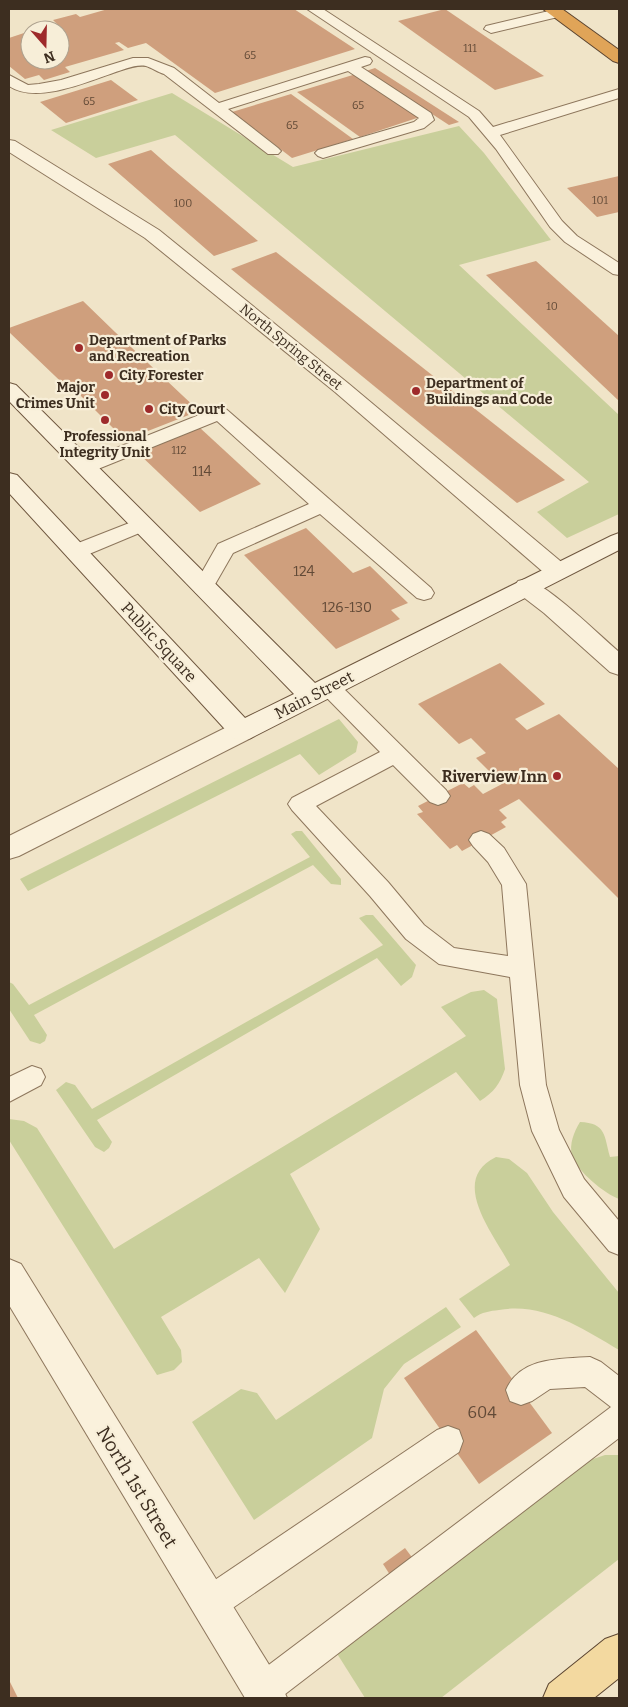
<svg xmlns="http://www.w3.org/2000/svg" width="628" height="1707" viewBox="0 0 628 1707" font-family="Bitter,serif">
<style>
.green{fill:#c9cf9b}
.building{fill:#cf9f7d}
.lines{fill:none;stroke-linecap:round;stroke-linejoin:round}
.lane-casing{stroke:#8d765c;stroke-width:2}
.street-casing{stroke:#8d765c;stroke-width:2}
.secondary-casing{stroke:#6f573f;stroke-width:2}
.primary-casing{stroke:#5b4430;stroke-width:2}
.highway-casing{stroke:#5b4430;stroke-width:2}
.lane{fill:#faf1dc;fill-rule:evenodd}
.street{fill:#faf1dc;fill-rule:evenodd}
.secondary{fill:#faf1dc;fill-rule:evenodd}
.primary{fill:#f3d9a0;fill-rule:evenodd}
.highway{fill:#e0a458;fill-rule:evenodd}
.poi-dot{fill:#9e2a2b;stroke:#f7eed8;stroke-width:2}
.labels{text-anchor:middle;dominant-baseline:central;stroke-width:4.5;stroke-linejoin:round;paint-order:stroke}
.far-number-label{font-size:11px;fill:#624a37}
.far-poi-label{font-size:14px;font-weight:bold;fill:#3d2e20;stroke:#f7eed8;text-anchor:start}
.far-street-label{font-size:14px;fill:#3d2e20;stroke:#f7eed8}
.number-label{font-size:14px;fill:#624a37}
.street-label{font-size:16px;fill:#3d2e20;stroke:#f7eed8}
.poi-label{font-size:16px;font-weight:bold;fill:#3d2e20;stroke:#f7eed8;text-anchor:end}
.near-number-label{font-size:16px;fill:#624a37}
.near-street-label{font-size:19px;fill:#3d2e20;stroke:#f7eed8}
</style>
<rect width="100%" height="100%" fill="#f0e4c8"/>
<g class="green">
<path d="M172 93 293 167 459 126 484 153 551 240 459 265 619 415V514L567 538 537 512 589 482 175 135 96 158 51 130Z"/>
<path d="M339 719 358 742 356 752 319 775 300 754 28 891 20 879Z"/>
<path d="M296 831H302L341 879V885L331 884 313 865 34 1015 47 1035 45 1041 40 1044 30 1041 9 1009V982L13 984 29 1005 310 857 291 834Z"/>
<path d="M366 915H373L416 965 412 977 401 986 377 958 97 1120 112 1142 109 1148 104 1152 95 1147 56 1090 66 1082 75 1085 92 1109 383 945 359 918Z"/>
<path d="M484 990 497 999 505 1069C500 1084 494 1092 480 1101L456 1072 290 1174 320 1229 285 1293 259 1258 161 1317 181 1350 182 1362 174 1370 157 1375 9 1140V1119L24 1121 37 1128 114 1249 466 1036 441 1007 471 992Z"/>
<path d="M580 1122C606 1123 604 1135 610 1157L619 1156V1199C605 1194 577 1171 572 1156 569 1144 574 1132 580 1122Z"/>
<path d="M496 1157 509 1159 527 1173 553 1212 619 1293V1350C583 1329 544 1302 499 1310 490 1311 482 1312 474 1318L459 1299 510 1265C494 1234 448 1180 496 1157Z"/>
<path d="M446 1307 461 1327 404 1364 384 1389 372 1438 254 1520 192 1422 241 1389 257 1393 276 1420Z"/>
<path d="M605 1455H619V1559L441 1698H365L336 1652 590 1460Z"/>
</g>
<g class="building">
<path d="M108 9H294L355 49 215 93 146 43 128 48 119 42 115 43 124 50 65 67 70 72 44 80 39 75 25 79 9 66V38L30 31V60H60V30L37 29 57 24 53 20 76 14 80 17Z"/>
<path d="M445 9 544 76 495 90 398 21Z"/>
<path d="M375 68 459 122 449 125 366 71Z"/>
<path d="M356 74 420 117 360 137 297 92Z"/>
<path d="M111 80 138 100 66 123 40 102Z"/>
<path d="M291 94 353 139 292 158 232 112Z"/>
<path d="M151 150 168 165 258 241 214 256 108 164Z"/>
<path d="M619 176V212L597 217 567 188Z"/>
<path d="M276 252 560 476 565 480 517 503 231 269Z"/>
<path d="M536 261 619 336V401L486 275Z"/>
<path d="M83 301 115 332 199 411 125 440 80 395 77 397 9 332V328Z"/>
<path d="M199 427 261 484 200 512 138 453Z"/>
<path d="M306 528 353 573 370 566 408 603 391 610 400 619 336 649 244 555Z"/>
<path d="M500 663 545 704 515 719 527 730 559 714 619 769V899L519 799 499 810 507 818 501 822 506 827 462 851 457 845 450 849 417 814 423 812 418 806 463 783 469 788 474 785 483 794 502 784 476 758 486 753 471 738 459 744 418 704Z"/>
<path d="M476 1330 552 1433 479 1484 404 1378Z"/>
<path d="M405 1548 414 1560 392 1578 383 1564Z"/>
<path d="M9 1680 18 1698H9Z"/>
</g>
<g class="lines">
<defs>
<g id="lane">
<path d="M307 9H323L479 111 493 127 619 89V98L500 135 562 221 577 236 619 263V275L613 274 565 242 550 227 496 149 469 117Z"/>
<path d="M557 9 564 13 562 16 491 33 484 29 486 26Z"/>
<path d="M365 57 370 58 372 61 370 64 361 67 431 113 434 120 424 128 323 158 318 156 315 153 318 150 414 122 419 118 348 71 228 109 278 148 281 151 278 154H268L164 74C158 72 152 68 146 66 135 64 123 70 113 73 84 83 36 104 9 86V75L28 85 39 84 61 80 133 58H148L174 68 219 103Z"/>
<path d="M219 407 226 409 431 588 434 593 431 598 424 600 417 598 320 514 233 553 210 593 203 595 196 593 193 588 218 544 309 504 217 421 93 471 86 473 79 471 76 467 79 463Z"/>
<path d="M142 518 149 519 152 524 149 529 82 557 75 559 68 557 65 552 68 547Z"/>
<path d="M329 679 337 682 446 790 450 796 446 802 438 805 430 802 393 765 316 806 388 882 424 925 454 948 508 956 502 885 488 862 473 846 469 840 473 834 481 831 489 834 504 848 526 884 546 1085 559 1130 584 1179 619 1221V1255L609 1251 564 1197 532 1131 520 1085 510 977 439 964 406 939 370 896 292 810 288 804 292 798 380 752 321 692 318 687 321 682Z"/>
<path d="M32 1066 41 1069 45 1077 41 1085 9 1102V1077Z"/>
<path d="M590 1357 601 1362 619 1376V1438L280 1698H248L245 1691 250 1679 611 1407 585 1387 550 1389 532 1401 521 1405 510 1401 506 1390C520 1357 560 1359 590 1357Z"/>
<path d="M448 1426 459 1430 463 1441 459 1452 221 1616 209 1620 197 1616 193 1604 197 1592 437 1430Z"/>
</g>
<g id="street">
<path d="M9 140 15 141 159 230 349 384 565 565 569 571 565 577 557 579 549 577 335 392 145 238 9 152Z"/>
<path d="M526 579C550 586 598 634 619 652V675L610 672 544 613 518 593 514 587 518 581Z"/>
<path d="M242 722 251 724 255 731 251 738 19 856 9 859V836L233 724Z"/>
<path d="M9 1259 21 1264 281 1684 287 1698H245L9 1305Z"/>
</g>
<path id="secondary" d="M9 383 16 385 315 683 611 536 619 533V550L251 738 242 740 233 738 9 493V473L17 475 245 718 294 694 9 401Z"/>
<path id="primary" d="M619 1634V1678L594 1698H543L549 1684 605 1639Z"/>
<path id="highway" d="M543 9H562L619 50V63L613 61Z"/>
</defs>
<use href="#lane" class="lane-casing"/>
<use href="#street" class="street-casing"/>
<use href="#secondary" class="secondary-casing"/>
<use href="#primary" class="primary-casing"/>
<use href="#highway" class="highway-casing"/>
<use href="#lane" class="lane"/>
<use href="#street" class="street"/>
<use href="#secondary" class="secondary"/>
<use href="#primary" class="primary"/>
<use href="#highway" class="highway"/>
</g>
<g class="poi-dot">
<circle cx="79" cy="348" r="5"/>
<circle cx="109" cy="375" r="5"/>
<circle cx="416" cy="391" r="5"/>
<circle cx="105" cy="395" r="5"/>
<circle cx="149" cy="409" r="5"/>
<circle cx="105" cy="420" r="5"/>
<circle cx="557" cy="776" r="5"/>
</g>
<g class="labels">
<g class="far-number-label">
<text x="470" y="48">111</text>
<text x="250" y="55">65</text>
<text x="89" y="101">65</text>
<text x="358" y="105">65</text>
<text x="292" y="125">65</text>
<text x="600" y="200">101</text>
<text x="183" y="203">100</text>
<text x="552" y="306">10</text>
<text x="179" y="450">112</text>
</g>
<g class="far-poi-label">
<text x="89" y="340">Department of Parks<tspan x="89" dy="16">and Recreation</tspan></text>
<text x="119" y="375">City Forester</text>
<text x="426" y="383">Department of<tspan x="426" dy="16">Buildings and Code</tspan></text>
<text x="95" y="387" text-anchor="end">Major<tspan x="95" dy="16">Crimes Unit</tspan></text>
<text x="159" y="409">City Court</text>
<text x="105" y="436" text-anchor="middle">Professional<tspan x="105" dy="16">Integrity Unit</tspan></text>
</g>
<g class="far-street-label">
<text transform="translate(291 347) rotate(39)">North Spring Street</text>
</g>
<g class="number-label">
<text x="202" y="471">114</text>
<text x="304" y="571">124</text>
<text x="347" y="607">126-130</text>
</g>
<g class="street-label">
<text transform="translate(159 642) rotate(47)">Public Square</text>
<text transform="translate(314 695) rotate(-27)">Main Street</text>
</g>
<g class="poi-label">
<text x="547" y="776">Riverview Inn</text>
</g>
<g class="near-number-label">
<text x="482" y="1412">604</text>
</g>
<g class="near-street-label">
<text transform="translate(137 1487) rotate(59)">North 1st Street</text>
</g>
</g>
<rect width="628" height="1707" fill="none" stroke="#3d2e20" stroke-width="20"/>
<g transform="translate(45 45) rotate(160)"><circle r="24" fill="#f7eed8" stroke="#ada18e"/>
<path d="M0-4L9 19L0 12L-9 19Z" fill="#9e2a2b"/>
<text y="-8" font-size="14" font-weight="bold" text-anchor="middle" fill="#3d2e20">N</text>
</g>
</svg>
